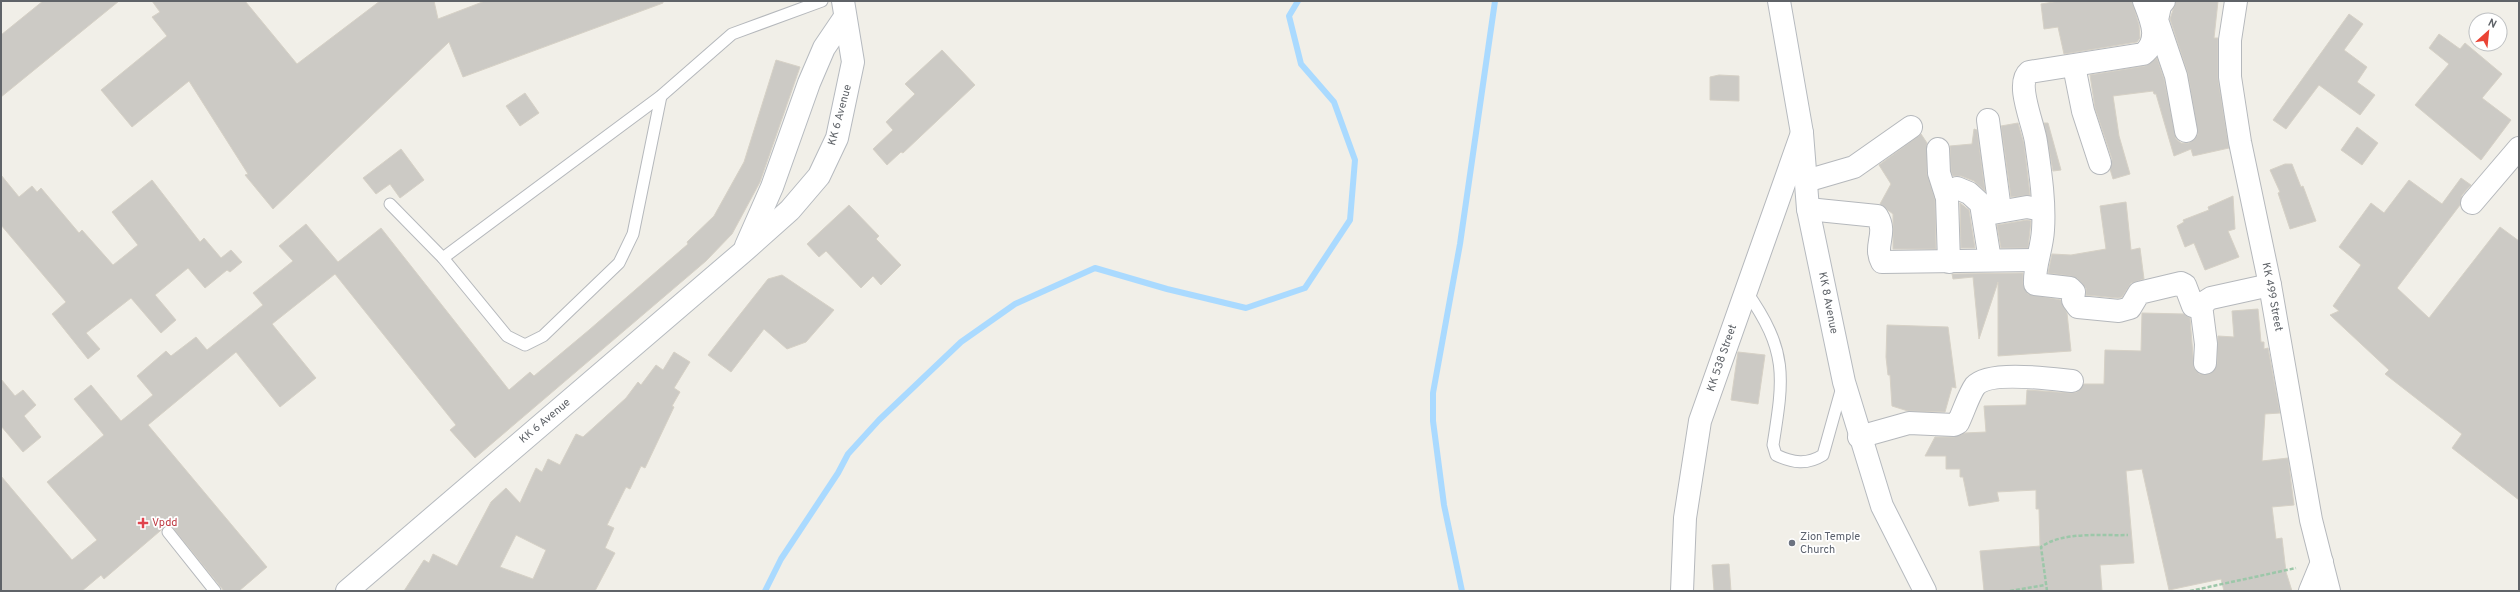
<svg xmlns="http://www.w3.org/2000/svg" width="2520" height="592" viewBox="0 0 2520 592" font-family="Overpass,sans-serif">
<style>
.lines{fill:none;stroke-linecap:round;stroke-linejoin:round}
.stream{stroke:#aadaff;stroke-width:6}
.building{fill:#cccac5;stroke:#d6d1c6;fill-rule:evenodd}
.service-casing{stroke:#b5b8bc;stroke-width:13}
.minor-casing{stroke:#b5b8bc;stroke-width:24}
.secondary-casing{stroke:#b6babf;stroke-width:24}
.path{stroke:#9cc7a9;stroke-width:2.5;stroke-dasharray:4 2;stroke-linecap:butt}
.service{stroke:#fff;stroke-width:11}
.minor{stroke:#fff;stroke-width:22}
.secondary{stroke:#fff;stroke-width:22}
.health-dot{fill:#e0444e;stroke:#fff;stroke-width:1.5}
.worship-dot{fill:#6b7280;stroke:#fff;stroke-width:1.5}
.labels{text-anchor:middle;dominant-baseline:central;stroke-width:3.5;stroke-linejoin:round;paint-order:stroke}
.street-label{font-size:11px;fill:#5f6368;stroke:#fff}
.health-label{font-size:11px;fill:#be3a42;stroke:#fff;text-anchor:start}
.worship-label{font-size:11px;fill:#5b616d;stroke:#fff;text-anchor:start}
</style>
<rect width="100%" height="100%" fill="#f1efe8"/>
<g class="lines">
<g class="stream">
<path d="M765 591 781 559 838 473 848 454 879 420 961 342 1015 304 1095 268 1167 289 1246 308 1305 288 1350 220 1355 160 1334 102 1301 64 1289 16 1298 1"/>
<path d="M1462 591 1444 505 1433 421V393L1460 244 1495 1"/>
</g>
</g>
<g class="building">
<path d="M43 1H119L1 97V35Z"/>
<path d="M152 1H245L297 64 380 1H434L438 19 485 1H663V3L463 77 449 42 273 209 245 175 248 174 189 81 132 127 101 90 167 36 152 17 160 12Z"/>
<path d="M2060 1H2132L2139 25 2140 38 2137 42 2064 54 2058 27 2044 29 2041 4Z"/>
<path d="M2176 1H2218L2214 38H2218V79L2229 148 2193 156 2191 149 2174 156 2156 94H2154L2153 91 2113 96 2119 136 2130 174 2113 179 2110 169 2112 159 2095 108 2090 75 2145 66 2157 58 2164 79 2176 139 2181 143H2189L2198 135 2188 74 2170 19Z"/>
<path d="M2349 14 2363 24 2344 50 2367 67 2357 82 2375 95 2360 115 2319 85 2286 129 2273 120Z"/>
<path d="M2439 34 2460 49 2465 43 2502 74 2482 98 2511 120 2481 160 2415 105 2449 64 2429 48Z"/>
<path d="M942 50 975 85 903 153 901 152 887 165 873 149 893 130 886 122 915 94 905 84Z"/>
<path d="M776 60 800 67 760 182 732 234 706 261 475 458 450 430 456 425 335 274 272 324 316 378 280 407 236 352 148 425 267 567 239 591H224L173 528 167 525 104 579 101 575 82 591H1V476L72 560 97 540 47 482 104 435 74 399 91 385 121 421 153 395 137 376 166 351 171 356 196 337 207 350 263 305 253 293 293 261 279 246 306 224 338 262 381 228 509 390 530 372 534 376 589 330 688 244 687 242 714 216 744 162Z"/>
<path d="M1719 75 1739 76V101L1710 100V77Z"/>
<path d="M525 93 539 113 520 126 506 106Z"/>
<path d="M2018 123 2024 144 2030 195 2011 197 2001 126Z"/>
<path d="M2044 123H2048L2061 170 2053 171Z"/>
<path d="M2357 127 2378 143 2362 165 2341 150Z"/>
<path d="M1974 129 1977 130 1985 191 1974 181 1961 176H1953L1951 171 1950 146 1972 144Z"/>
<path d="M1921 134 1927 143V174L1935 200 1936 249H1893V214L1880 204 1891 184 1879 165Z"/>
<path d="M401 149 424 180 400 198 390 184 376 194 363 178Z"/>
<path d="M2285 164H2292L2301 187 2303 186 2316 221 2290 229 2278 193 2280 192 2270 170Z"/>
<path d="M1 175 19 197 32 186 37 192 41 188 79 233 82 230 113 265 138 245 112 212 152 180 200 242 204 238 221 258 231 250 242 262 230 272 227 270 205 288 188 268 155 295 176 320 161 333 131 298 86 333 100 349 88 359 52 314 66 302 1 225Z"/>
<path d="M2461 178 2471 185 2462 195 2460 205 2397 288 2429 318 2500 227 2519 241V500L2452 448 2462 434 2385 374 2389 370 2330 315 2339 311 2333 306 2361 265 2339 247 2371 203 2384 213 2409 180 2442 204Z"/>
<path d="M2233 196 2235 229 2228 231 2239 257 2205 270 2194 243 2185 247 2177 226 2184 222 2183 220 2209 210 2208 207Z"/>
<path d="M2126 202 2131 250 2140 248 2144 279 2131 283 2122 297 2118 298 2086 295V288L2078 279 2071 276 2048 273 2052 254 2071 255 2106 249 2100 206Z"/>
<path d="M1960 203 1969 210 1975 248H1961Z"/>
<path d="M849 205 879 236 876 239 901 265 881 285 873 276 861 288 826 251 819 257 807 244Z"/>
<path d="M2027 220 2031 221 2028 248H2001L1997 225Z"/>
<path d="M2023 273V284L2028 294 2061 300 2067 313 2071 351 1998 356V282L1979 339 1973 277 1953 279 1952 274Z"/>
<path d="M782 275 834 310 806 342 787 349 764 329 731 372 708 355 768 279Z"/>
<path d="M2258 309 2261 342H2264V349L2268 348 2280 413 2265 414 2262 461 2288 458 2294 505 2272 507 2276 539 2282 538 2286 572 2292 591H2224L2221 579 2169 590 2142 469 2126 471 2134 563 2100 565 2102 591H1984L1980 551 2040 546 2039 509H2036V490L1997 492 1999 501 1969 506 1963 477H1960V469H1946V456H1925L1935 437H1954L1965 433 1986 432 1984 406 2026 405 2027 390 2071 393 2077 392 2084 384H2104L2105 350 2141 351 2142 313 2184 314 2190 318 2194 368 2199 374H2210L2217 364 2218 336 2234 337 2232 311Z"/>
<path d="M1887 325 1948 327 1956 388 1952 387 1945 412 1908 411 1892 406 1890 375H1888L1886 357Z"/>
<path d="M674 352 690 362 674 388 680 392 672 406 674 407 645 468 641 466 630 489 626 487 607 525 614 528 605 548 615 553 595 591H404L424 560 429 563 433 554 457 566 491 502 506 488 520 503 536 468 542 472 548 459 560 465 576 434 583 437 626 398 638 382 641 385 656 365 663 370ZM516 535 546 550 533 579 500 567Z"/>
<path d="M1738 352 1765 355 1758 404 1731 400Z"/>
<path d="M1 379 15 396 23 390 36 405 24 416 41 437 23 452 1 426Z"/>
<path d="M1729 564 1731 591H1714L1712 565Z"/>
</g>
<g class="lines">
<defs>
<g id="service">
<path d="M390 204 443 258 661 96 732 34 822 1"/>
<path d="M443 258 507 336 525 345 543 336 619 263 633 234 661 96"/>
<path d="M1746 291C1788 351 1784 376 1773 445L1776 455C1793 463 1807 465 1823 455L1842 387"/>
<path d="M168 532 215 591"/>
</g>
<g id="minor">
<path d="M2144 1C2151 19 2161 41 2143 54L2029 72C2015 84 2034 125 2036 142 2040 170 2045 201 2043 230 2042 249 2034 266 2035 284L2070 288 2074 292 2073 300 2078 307 2119 311 2130 308 2139 293 2181 283 2185 285 2193 306 2197 307 2211 298 2270 285"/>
<path d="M2164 1 2160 6 2157 20 2176 76 2186 131"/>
<path d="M2236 1 2230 40V77L2240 142 2270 285 2311 520 2329 591"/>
<path d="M2074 66 2083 111 2100 163"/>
<path d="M1988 120 2000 210"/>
<path d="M1938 149 1939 173 1947 198 1949 262"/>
<path d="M1806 181 1854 167 1911 127"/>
<path d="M1946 194 1957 188 1969 193 1981 204 1990 260"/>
<path d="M2472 203 2519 148"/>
<path d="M1808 209 1877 216C1888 234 1873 245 1882 262L2037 260"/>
<path d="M1987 214 2027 207 2042 210"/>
<path d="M2201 305 2206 344 2205 363"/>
<path d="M1859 437 1909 423 1954 425 1958 423C1963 413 1969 394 1975 386 1989 370 2052 379 2072 381"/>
<path d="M1682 591 1685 518 1700 421 1802 133"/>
<path d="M2310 591 2322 562"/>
</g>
<g id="secondary">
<path d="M1779 1 1802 133 1808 209 1844 382 1882 506 1925 591"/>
<path d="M746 246 772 187 809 83 824 48 845 17"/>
<path d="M347 591 743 252 790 210 819 176 837 138 853 62 843 1"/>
</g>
</defs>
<use href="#service" class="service-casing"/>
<use href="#minor" class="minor-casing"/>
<use href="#secondary" class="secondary-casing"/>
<g class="path">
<path d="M2010 591 2045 585"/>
<path d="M2047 591 2041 547C2063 531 2102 536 2128 535"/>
<path d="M2190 591 2296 568"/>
</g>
<use href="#service" class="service"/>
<use href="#minor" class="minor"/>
<use href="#secondary" class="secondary"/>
</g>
<path class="health-dot" d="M141 517h4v4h4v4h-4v4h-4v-4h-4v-4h4z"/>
<circle class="worship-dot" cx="1792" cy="543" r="4"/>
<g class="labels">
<g class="street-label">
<text transform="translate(840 115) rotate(-75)">KK 6 Avenue</text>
<text transform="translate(2272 297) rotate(79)">KK 499 Street</text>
<text transform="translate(1828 303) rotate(79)">KK 8 Avenue</text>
<text transform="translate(1722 358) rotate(-71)">KK 538 Street</text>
<text transform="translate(545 421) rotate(-40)">KK 6 Avenue</text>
</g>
<g class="health-label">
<text x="152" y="523">Vpdd</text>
</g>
<g class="worship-label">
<text x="1800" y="537">Zion Temple<tspan x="1800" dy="13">Church</tspan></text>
</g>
</g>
<rect width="2520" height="592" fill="none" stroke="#5f6368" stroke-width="4"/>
<g transform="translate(2488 32) rotate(27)"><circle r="19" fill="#ffffff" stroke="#bfc1c3"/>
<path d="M0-3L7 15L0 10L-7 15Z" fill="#ea4335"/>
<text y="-6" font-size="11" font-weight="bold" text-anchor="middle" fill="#5f6368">N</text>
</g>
</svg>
